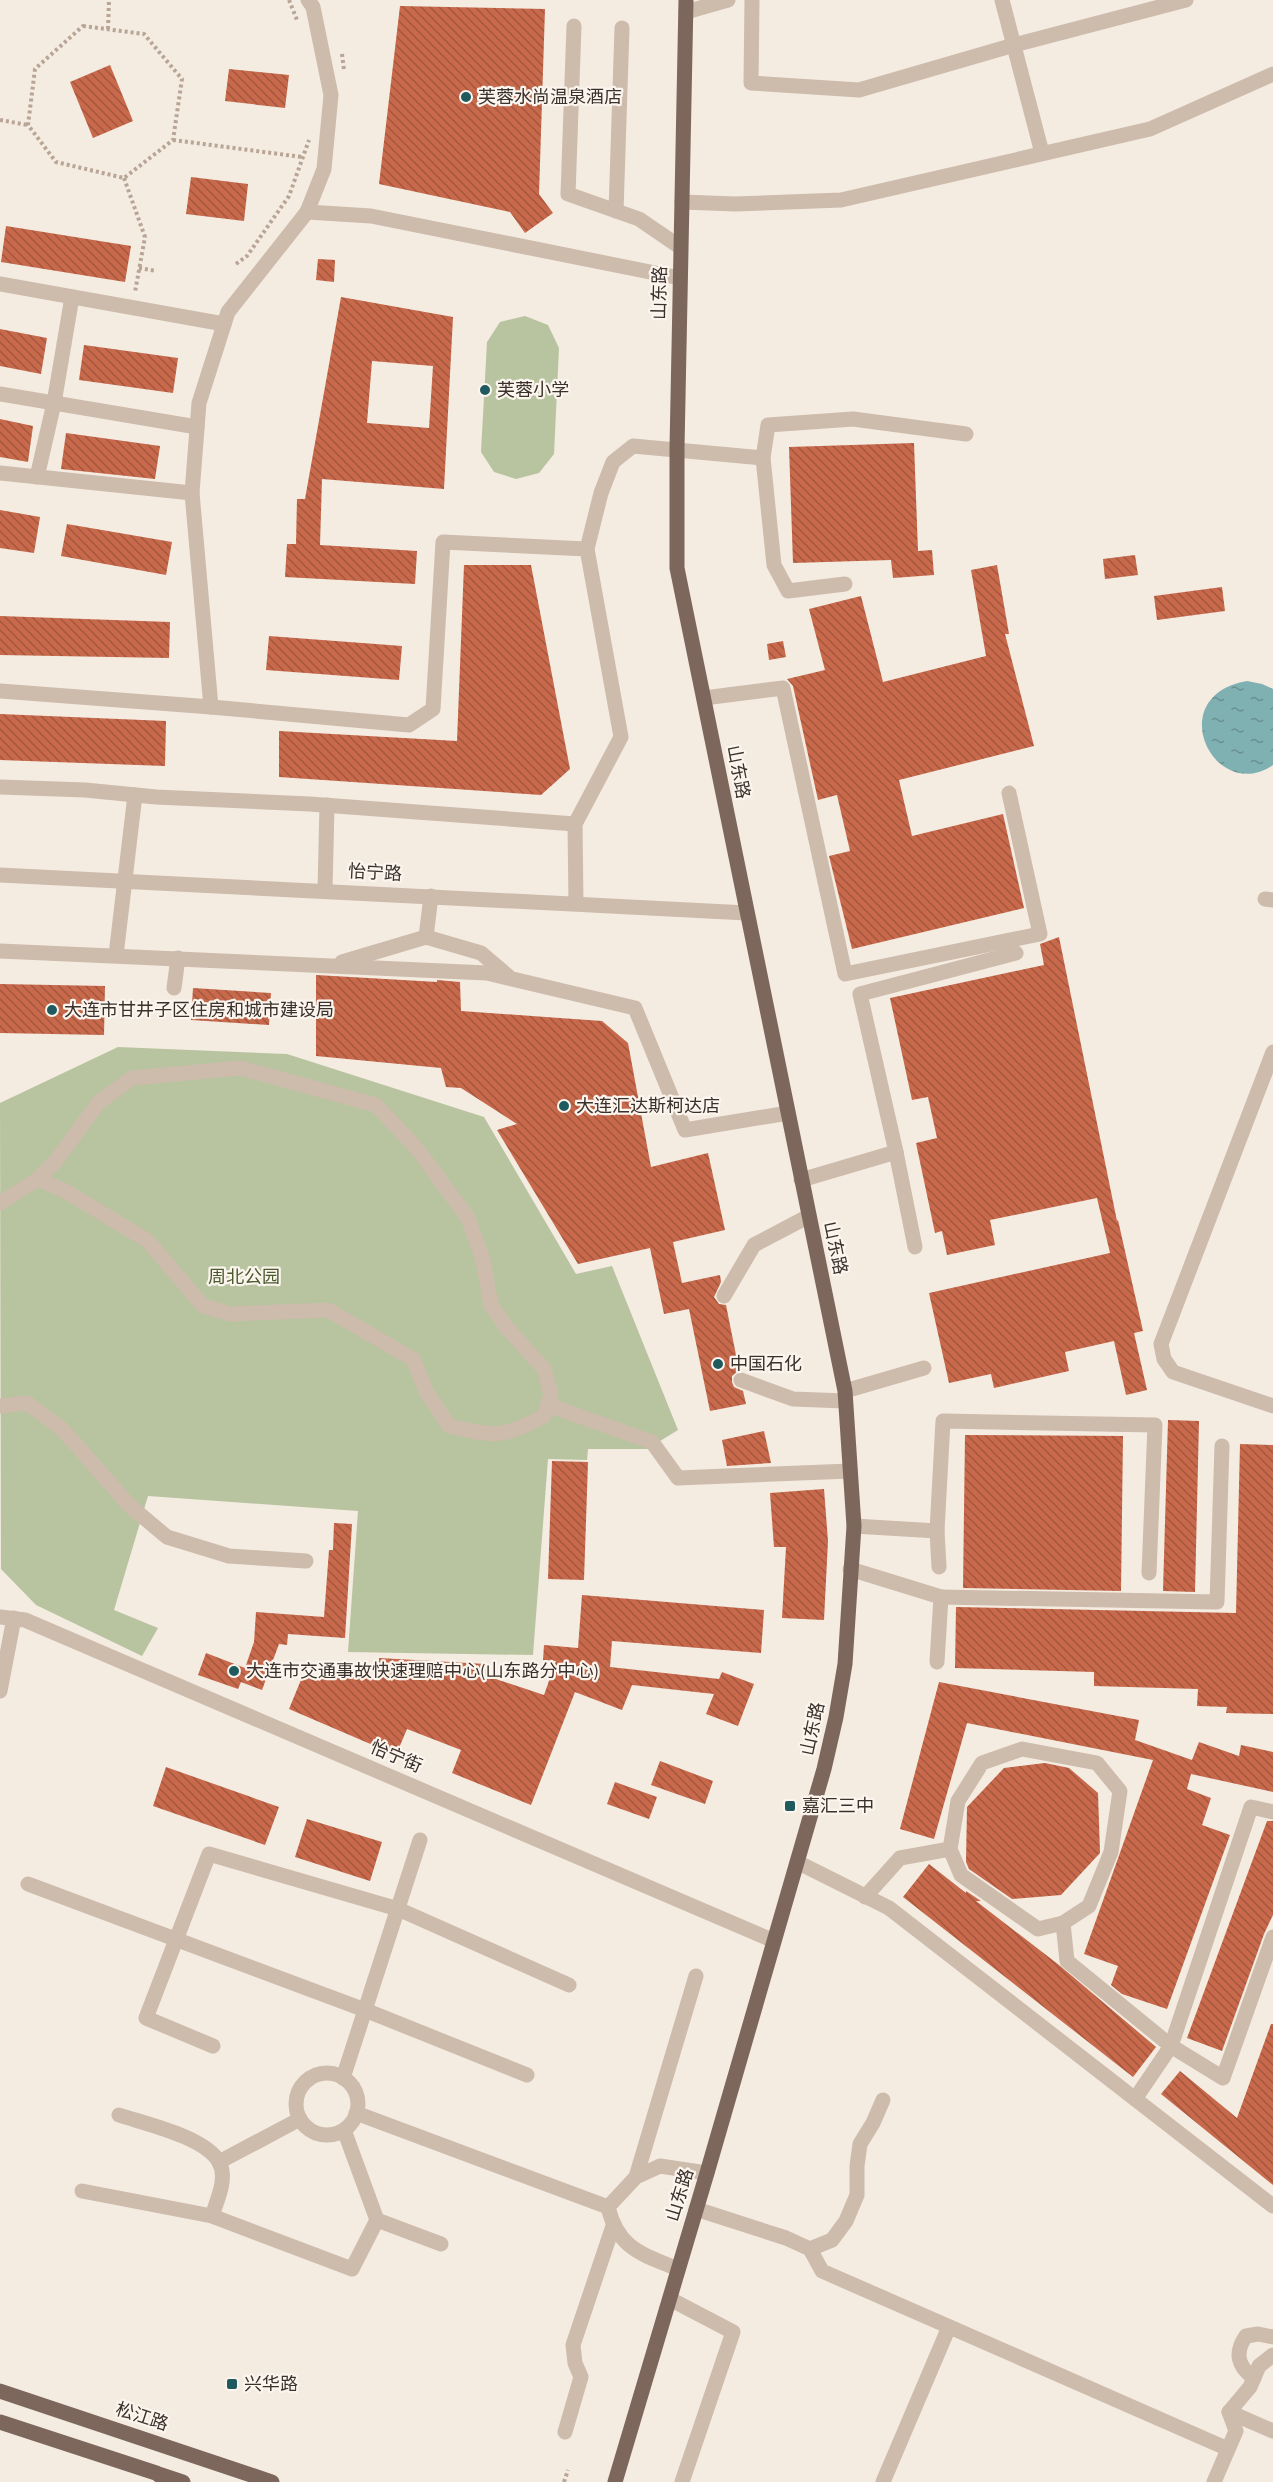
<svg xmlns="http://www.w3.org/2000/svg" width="1273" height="2482" viewBox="0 0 1273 2482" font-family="'Source Sans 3','Noto Sans SC',sans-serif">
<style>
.green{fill:#b8c4a0}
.water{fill:url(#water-ripples)}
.building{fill:url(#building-back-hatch);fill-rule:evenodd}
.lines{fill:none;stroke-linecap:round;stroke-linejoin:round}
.path{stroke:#b9a596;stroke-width:4;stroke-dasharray:3 3;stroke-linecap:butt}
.minor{stroke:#cdbbac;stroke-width:15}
.major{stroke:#7d675c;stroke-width:15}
.poi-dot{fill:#1f5a5e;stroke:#fbf5ee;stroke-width:2}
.labels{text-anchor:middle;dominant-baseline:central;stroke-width:4.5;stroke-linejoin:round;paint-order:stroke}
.poi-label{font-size:18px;fill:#3b302b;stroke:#fbf5ee;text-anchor:start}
.street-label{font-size:18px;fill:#3b302b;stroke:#fbf5ee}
.park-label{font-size:18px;fill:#4a5a2e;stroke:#fbf5ee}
</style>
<defs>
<pattern id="water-ripples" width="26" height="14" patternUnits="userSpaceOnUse" patternTransform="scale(1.5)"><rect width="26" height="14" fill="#7fb0b2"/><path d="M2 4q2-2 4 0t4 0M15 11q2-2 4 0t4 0" fill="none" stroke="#699091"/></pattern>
<pattern id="building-back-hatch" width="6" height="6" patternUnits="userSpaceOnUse" patternTransform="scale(1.5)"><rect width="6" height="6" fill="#c8694b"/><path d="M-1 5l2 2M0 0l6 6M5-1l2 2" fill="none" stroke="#a4573f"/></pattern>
</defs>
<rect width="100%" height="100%" fill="#f4ebe1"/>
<g class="green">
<path d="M525 316 548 325 559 348 554 454 539 473 516 479 494 472 481 452 487 342 500 322Z"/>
<path d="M118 1047 287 1054 484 1117 576 1274 612 1266 678 1430 647 1449H588L587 1460 548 1459 533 1655 348 1652 358 1511 148 1496 114 1610 158 1628 142 1656 36 1605 1 1569 0 1103Z"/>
</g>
<path class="water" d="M1247 681 1262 684 1273 689V765C1214 805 1161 696 1247 681Z"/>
<g class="building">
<path d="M400 6 545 9 539 194 553 213 525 233 510 212 379 184Z"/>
<path d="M110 65 133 121 93 138 70 82Z"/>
<path d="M229 69 289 75 285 108 225 101Z"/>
<path d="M191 177 248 184 244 221 186 214Z"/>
<path d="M6 226 131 246 125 282 1 262Z"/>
<path d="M318 259 335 260 334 282 316 280Z"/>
<path d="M341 297 453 317 444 489 322 479 320 545 417 551 415 584 285 577 287 544H296L297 499H305ZM372 361 433 366 429 428 367 423Z"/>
<path d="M0 329 47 338 41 374 0 366Z"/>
<path d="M84 345 178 358 173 393 79 380Z"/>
<path d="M0 419 33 426 28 462 0 457Z"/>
<path d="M66 433 160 446 155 479 61 469Z"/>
<path d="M914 443 918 551 932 550 934 575 893 578 891 560 793 563 789 447Z"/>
<path d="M0 510 40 517 34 553 0 548Z"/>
<path d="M67 524 172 542 166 575 61 556Z"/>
<path d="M1135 555 1138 575 1105 579 1103 559Z"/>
<path d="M464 565H531L570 769 541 795 279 777V731L457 741Z"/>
<path d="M997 565 1009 634H1005L1034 746 899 780 912 836 1003 814 1024 908 852 949 829 856 850 851 837 795 818 800 793 686 787 679 825 670 809 609 861 596 883 682 986 656 971 570Z"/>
<path d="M1222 587 1225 611 1157 620 1154 596Z"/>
<path d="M0 616 170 622 169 658 0 655Z"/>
<path d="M269 636 402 646 399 680 266 670Z"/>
<path d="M783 641 786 657 769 660 767 644Z"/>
<path d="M0 714 166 721 165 766 0 760Z"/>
<path d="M1059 937 1117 1221 1118 1220 1143 1331 1134 1333 1147 1390 1126 1395 1114 1341 1065 1352 1069 1371 994 1388 991 1374 949 1383 929 1293 1110 1253 1097 1198 990 1220 995 1245 947 1255 942 1231 935 1233 916 1143 937 1138 928 1097 912 1100 890 998 1044 965 1040 944Z"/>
<path d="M316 975 437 982V980L460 982 461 1011 602 1021 628 1043 651 1167 708 1153 725 1230 673 1242 682 1283 720 1275 721 1282 714 1297 719 1304 726 1305 739 1370 732 1376V1382L734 1387 743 1391 746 1404 710 1411 689 1309 664 1314 650 1248 578 1264 497 1130 517 1124 461 1088 446 1087 441 1068 316 1056Z"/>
<path d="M0 984 105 986 104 1035 0 1033Z"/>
<path d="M193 988 271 993 269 1025 191 1020Z"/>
<path d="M1168 1420 1199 1421 1195 1592 1163 1591Z"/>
<path d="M764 1431 771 1463 727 1466 722 1440Z"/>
<path d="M965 1435 1123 1436 1121 1591 963 1588Z"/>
<path d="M1240 1444 1273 1445V1714L1226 1713 1227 1707 1197 1706 1198 1689 1094 1686V1672L955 1668 956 1607 1236 1613Z"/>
<path d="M552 1461 588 1462 584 1580 548 1579Z"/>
<path d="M824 1489 828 1541 824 1620 782 1618 786 1547H774L770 1493Z"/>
<path d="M334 1523 352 1524 345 1638 288 1634 287 1645 279 1644 262 1690 241 1682 238 1689 198 1675 206 1653 245 1668 254 1642 256 1612 324 1617 329 1550H333Z"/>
<path d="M582 1595 764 1610 761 1653 612 1641 610 1667 719 1679 722 1672 754 1684 738 1726 706 1714 714 1694 632 1685 622 1710 575 1692 531 1805 452 1773 461 1750 407 1729 396 1755 289 1709 303 1675 379 1678V1658L486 1664 487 1676 544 1695 556 1661 543 1660 544 1645 578 1648Z"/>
<path d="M939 1682 1139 1720 1135 1740 1192 1760 1199 1742 1239 1756 1241 1745 1273 1752V1792L1191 1774 1187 1789 1211 1798 1202 1825 1230 1835 1167 2009 1122 1994 1111 1985 1118 1966 1084 1954 1153 1760 967 1723 934 1839 900 1829Z"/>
<path d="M660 1761 713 1781 705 1804 651 1785Z"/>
<path d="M1045 1763 1069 1768 1098 1793 1100 1853 1061 1895 1012 1899 969 1869 966 1862 967 1807 1004 1768Z"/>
<path d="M166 1767 279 1807 265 1845 153 1806Z"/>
<path d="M615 1782 657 1797 649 1819 607 1804Z"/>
<path d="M307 1819 382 1842 370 1881 295 1857Z"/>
<path d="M1267 1821H1273V1915L1264 1934 1222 2051 1187 2038Z"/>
<path d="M929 1864 966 1893V1891L981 1901H976L1059 1965 1156 2047 1133 2077 903 1897Z"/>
<path d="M1271 2024H1273V2185L1161 2094 1180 2071 1237 2118Z"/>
</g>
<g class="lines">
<g class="path">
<path d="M289 0 297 20"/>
<path d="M83 26 144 34 182 79 173 140 124 178 56 162 28 125 35 69Z"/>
<path d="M108 29 109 0"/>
<path d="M342 54 344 70"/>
<path d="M0 120 28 125"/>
<path d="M173 140 302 157"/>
<path d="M124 178 145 237 135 292"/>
<path d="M236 264 247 256 289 196 309 140"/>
<path d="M139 268 156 271"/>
<path d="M564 2482 568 2470"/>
</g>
<g class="minor">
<path d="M752 0 751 83 859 90 1014 45 1186 0"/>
<path d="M1002 0 1042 153"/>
<path d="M686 12 728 0"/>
<path d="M574 26 568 194 639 219 680 247"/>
<path d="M682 202 735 204 841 200 1150 129 1273 74"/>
<path d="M616 211 622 28"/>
<path d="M307 212 324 169 331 95 313 7 308 0"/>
<path d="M0 284 224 324"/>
<path d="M0 394 197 427"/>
<path d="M763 458 774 565 788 591 845 584"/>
<path d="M0 473 192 493"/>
<path d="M37 477 54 403 72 297"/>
<path d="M0 691 211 707 192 493 199 403 228 312 307 212 371 216 680 278"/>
<path d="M704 698 783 688 845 974 1040 934 1009 793"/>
<path d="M211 707 409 725 433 709 443 542 587 549"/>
<path d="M0 787 85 790 156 797 310 804 575 824"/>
<path d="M0 875 747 913"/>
<path d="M325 890 327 805"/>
<path d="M1265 899 1273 900"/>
<path d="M576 903 575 824 621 737 587 549 601 493 613 462 633 446 763 458 768 425 853 419 966 434"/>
<path d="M426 937 481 953 508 976"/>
<path d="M0 951 487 973 635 1008 685 1130 788 1113"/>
<path d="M116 955 135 795"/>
<path d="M342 962 426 937 431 896"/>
<path d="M174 988 178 958"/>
<path d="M1273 1052 1161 1344 1164 1359 1173 1372 1273 1406"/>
<path d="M896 1152 915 1247"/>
<path d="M801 1180 896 1152 860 994 1016 953"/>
<path d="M0 1203 38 1179 55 1162 99 1102 132 1078 240 1068 376 1105 418 1150 468 1218 483 1260 491 1305 507 1328 544 1369 551 1394 544 1416C503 1439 494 1436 449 1426L426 1391 413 1359 328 1310 231 1314 203 1306 148 1241 67 1192 38 1179"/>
<path d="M724 1296 754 1245 809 1216"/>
<path d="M741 1380 793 1399 845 1401"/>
<path d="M845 1391 924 1368"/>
<path d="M548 1405 652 1442 678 1478 850 1471"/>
<path d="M0 1406 27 1403 62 1429 130 1506 167 1537 229 1556 306 1561"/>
<path d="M854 1526 937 1531 943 1421 1155 1425 1149 1573"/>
<path d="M937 1531 939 1567"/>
<path d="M850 1569 941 1597 937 1662"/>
<path d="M941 1597 1217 1602 1222 1446"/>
<path d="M0 1617 25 1620 774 1941"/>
<path d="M0 1691 14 1618"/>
<path d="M797 1862 889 1908 1273 2206"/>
<path d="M28 1884 365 2010 527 2075"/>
<path d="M865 1897 900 1858 950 1849 958 1801 982 1763 1022 1749 1097 1763 1120 1791 1111 1852 1089 1906 1063 1923 1038 1929 961 1875 950 1849"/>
<path d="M1063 1923 1067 1961 1171 2046 1223 2078 1273 1937"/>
<path d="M213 2046 146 2018 209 1854 398 1909 569 1985"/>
<circle cx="327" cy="2104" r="31"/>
<path d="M343 2078 420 1840"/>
<path d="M1135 2099 1171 2046 1251 1807 1273 1812"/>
<path d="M356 2113 608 2207"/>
<path d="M119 2115C146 2124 205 2137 219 2162 228 2178 217 2200 212 2216L352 2269 377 2220"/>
<path d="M344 2130 377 2220 441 2244"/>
<path d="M219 2162 300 2119"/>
<path d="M636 2177 696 1976"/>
<path d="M82 2191 212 2216"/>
<path d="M696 2209 786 2238 810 2249 822 2271 1228 2449"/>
<path d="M810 2249 832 2240 846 2221 857 2195V2166L860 2144 873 2123 883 2100"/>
<path d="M678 2269C642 2254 618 2249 608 2207L636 2177 660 2166 707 2173"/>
<path d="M670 2299 733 2332 682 2482"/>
<path d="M1254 2378C1238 2367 1234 2353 1246 2336L1258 2334 1273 2337"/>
<path d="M1229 2412 1273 2431"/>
<path d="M565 2432 581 2377 575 2363 573 2345 613 2226"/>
<path d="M883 2482 949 2327"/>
<path d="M1214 2482 1236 2431 1229 2412 1250 2387 1259 2366 1273 2355"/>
</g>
<g class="major">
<path d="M0 2391 272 2482"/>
<path d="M0 2422 156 2473 168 2482"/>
<path d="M159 2474 183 2482"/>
<path d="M615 2482 707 2173 824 1769 836 1717 845 1664 854 1526 845 1391 677 568V448L686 0"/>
</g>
</g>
<g class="poi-dot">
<circle cx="466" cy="97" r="6"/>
<circle cx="485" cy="390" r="6"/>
<circle cx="52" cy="1010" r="6"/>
<circle cx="564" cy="1106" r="6"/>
<circle cx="718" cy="1364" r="6"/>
<circle cx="234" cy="1671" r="6"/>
<rect x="784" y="1800" width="12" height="12" rx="3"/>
<rect x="226" y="2378" width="12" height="12" rx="3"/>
</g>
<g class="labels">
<g class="poi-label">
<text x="478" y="97">芙蓉水尚温泉酒店</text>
<text x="497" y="390">芙蓉小学</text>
<text x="64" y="1010">大连市甘井子区住房和城市建设局</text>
<text x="576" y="1106">大连汇达斯柯达店</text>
<text x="730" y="1364">中国石化</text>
<text x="246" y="1671">大连市交通事故快速理赔中心(山东路分中心)</text>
<text x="802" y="1806">嘉汇三中</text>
<text x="244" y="2384">兴华路</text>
</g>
<g class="street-label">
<text transform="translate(660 293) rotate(-89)">山东路</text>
<text transform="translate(738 772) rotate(79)">山东路</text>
<text transform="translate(375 873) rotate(3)">怡宁路</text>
<text transform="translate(835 1248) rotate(78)">山东路</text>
<text transform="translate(813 1729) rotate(-78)">山东路</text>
<text transform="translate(396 1757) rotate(23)">怡宁街</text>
<text transform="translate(680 2195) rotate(-73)">山东路</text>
<text transform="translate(142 2417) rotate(18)">松江路</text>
</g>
<g class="park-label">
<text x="244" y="1277">周北公园</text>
</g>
</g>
</svg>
